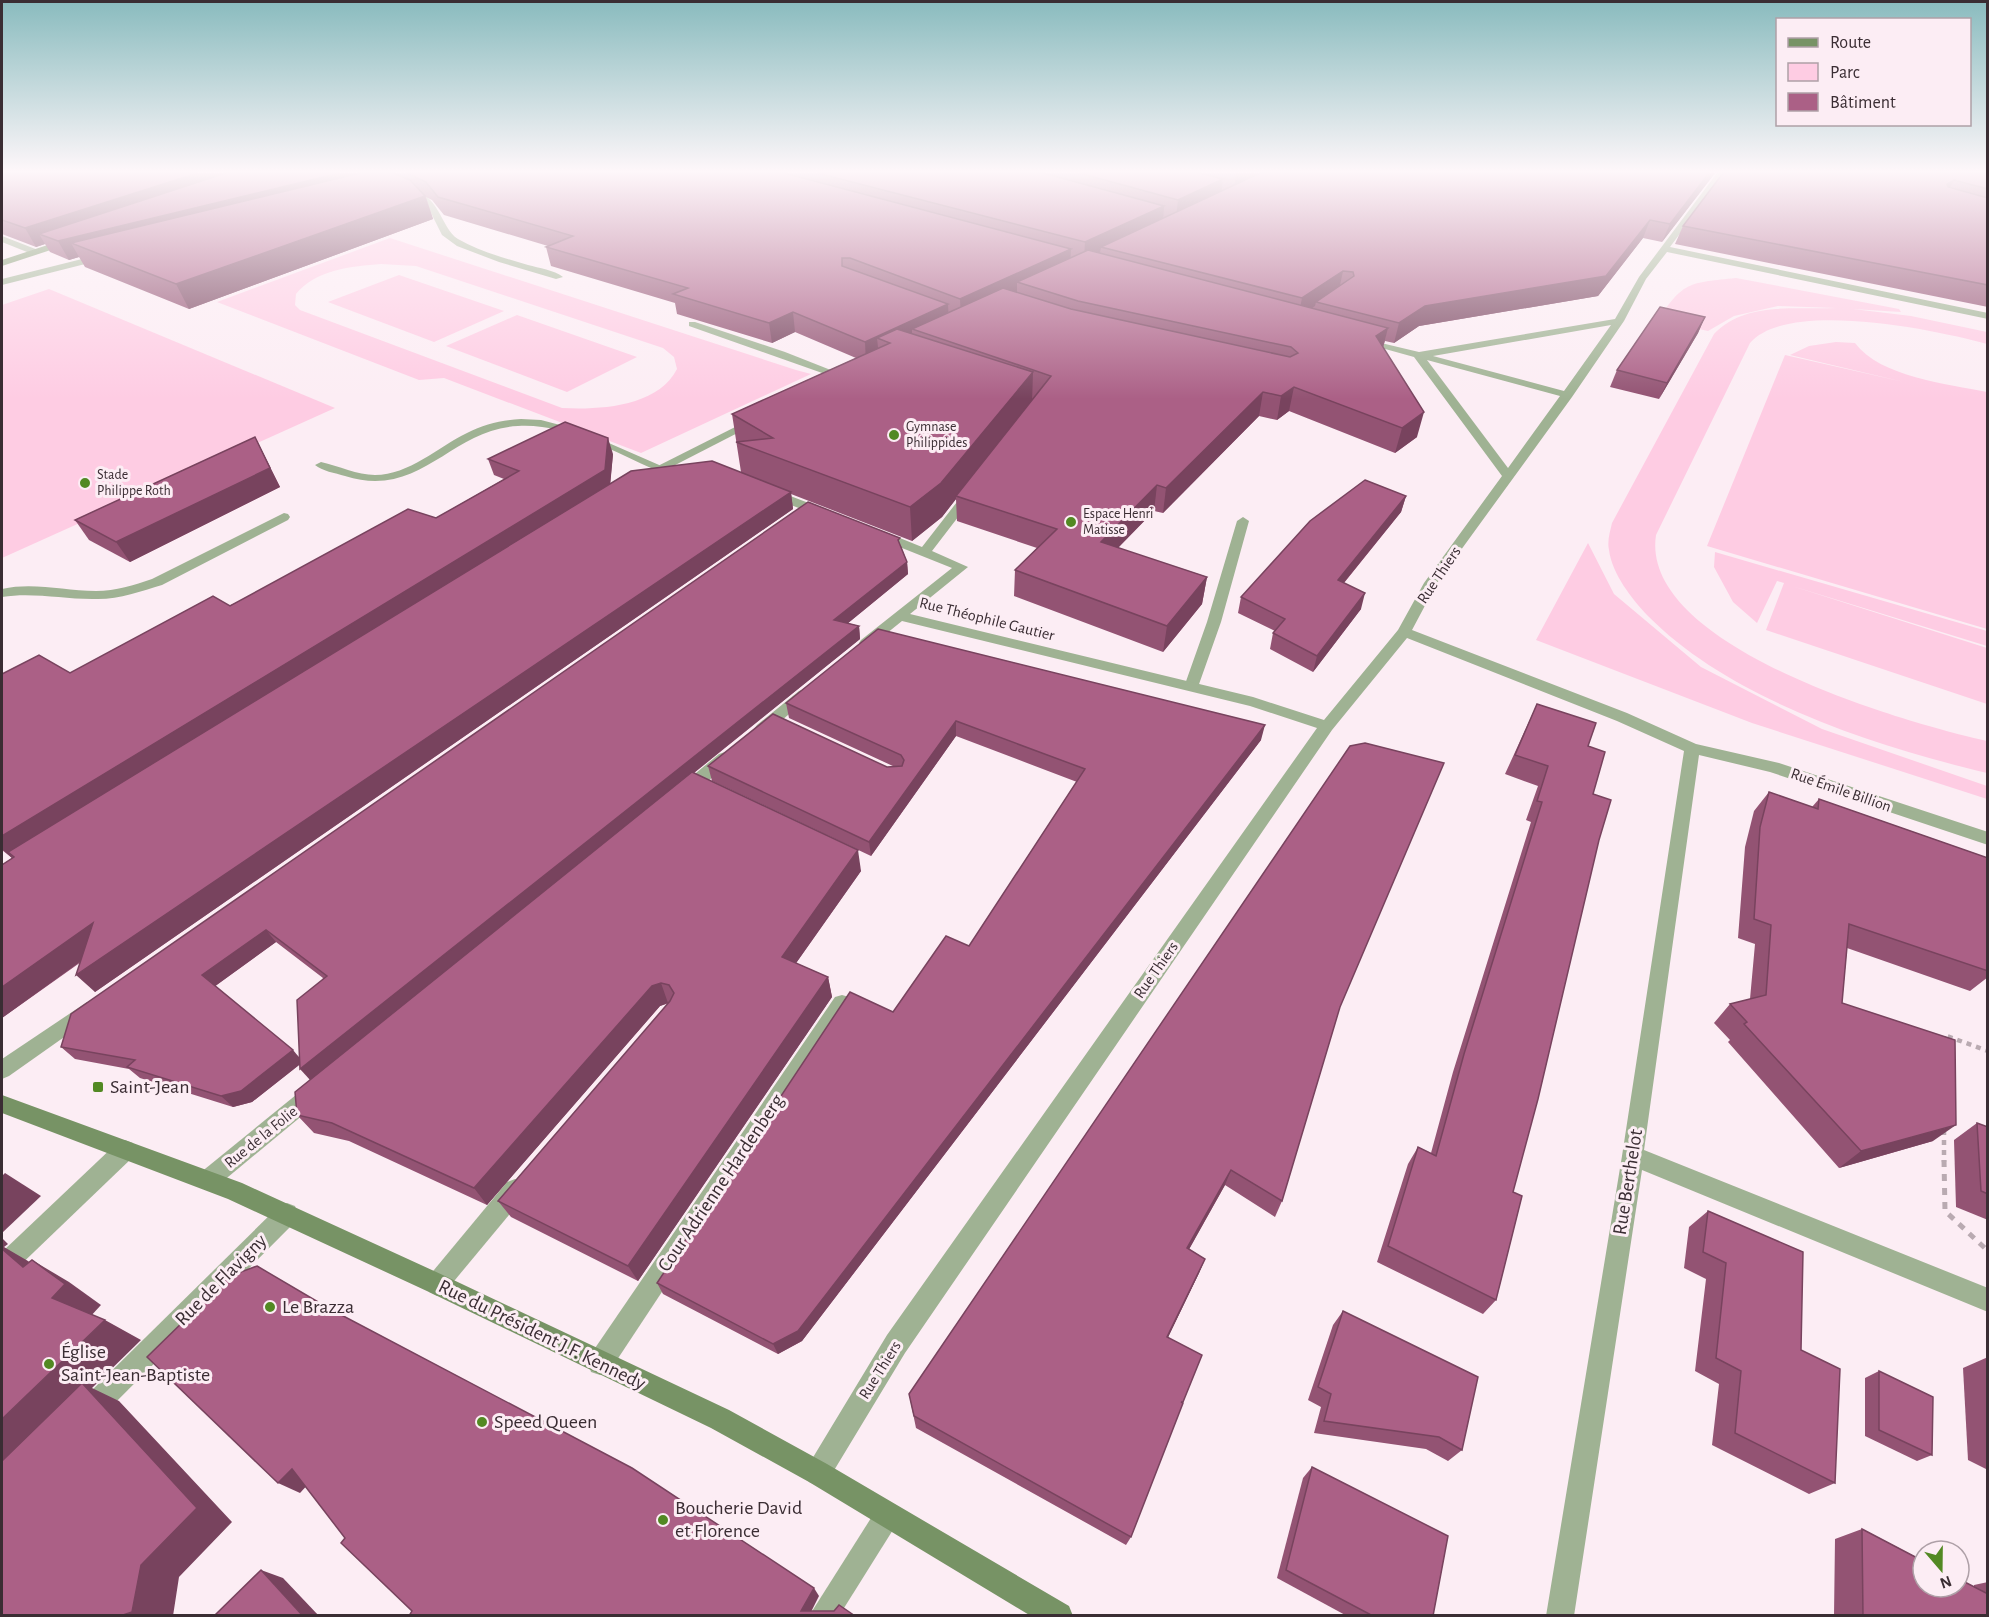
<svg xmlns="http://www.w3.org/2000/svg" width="1989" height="1617" viewBox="0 0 1989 1617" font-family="'Alegreya Sans',sans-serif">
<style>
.green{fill:#fecce3;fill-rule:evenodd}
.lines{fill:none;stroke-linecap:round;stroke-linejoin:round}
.path-far1{stroke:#b9aab1;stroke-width:4.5;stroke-dasharray:5 5;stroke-linecap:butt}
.path{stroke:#b9aab1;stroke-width:5;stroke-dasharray:7 7;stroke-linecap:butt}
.service{fill:#9fb293;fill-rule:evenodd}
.minor{fill:#9fb293;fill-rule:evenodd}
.secondary{fill:#779365;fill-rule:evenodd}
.wall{fill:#935373;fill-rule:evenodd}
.shaded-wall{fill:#78435e}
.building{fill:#ab6086;stroke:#78435e;stroke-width:1.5}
.poi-dot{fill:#528923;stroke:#fcedf4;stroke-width:2}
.labels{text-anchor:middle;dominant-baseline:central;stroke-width:6;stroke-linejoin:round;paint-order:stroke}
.far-poi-label{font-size:14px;fill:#3a2d33;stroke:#fcedf4;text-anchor:start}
.street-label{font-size:16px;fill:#3a2d33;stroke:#fcedf4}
.near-poi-label{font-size:20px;fill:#3a2d33;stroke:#fcedf4;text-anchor:start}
.near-street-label{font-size:20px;fill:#3a2d33;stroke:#fcedf4}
</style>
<rect width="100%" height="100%" fill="#fcedf4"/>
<g class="green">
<path d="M390 238 796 370 811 374 641 453 444 378 419 380 217 302ZM381 264 416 266 663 348 674 357 677 369C658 407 599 410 562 408L300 310 295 305 296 294C315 270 352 266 381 264Z"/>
<path d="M399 275 504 311 434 342 328 302Z"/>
<path d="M1736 278 1899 309 1901 312 1853 309 1911 316 1987 332V344C1936 330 1788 299 1750 343L1656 535C1639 647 1906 723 1987 741V773C1875 746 1731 700 1648 616 1632 599 1612 574 1609 550 1607 541 1610 532 1612 523L1714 334C1745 301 1796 310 1836 308L1778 306 1734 316 1708 331 1658 320C1684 280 1691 283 1736 278Z"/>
<path d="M49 289 335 408 2 558V305Z"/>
<path d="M517 315 637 357 567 392 446 346Z"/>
<path d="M1836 342 1855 343C1880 377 1948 384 1987 392V629L1707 546 1785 355 1904 382 1790 355 1809 346Z"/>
<path d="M1588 543 1614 594 1701 667 1822 729 1987 786V799L1752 723 1536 640Z"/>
<path d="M1715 552 1987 631V646L1792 586 1987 648V704L1766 630 1784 583 1777 581 1757 623 1733 602 1714 567Z"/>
</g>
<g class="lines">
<g class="path-far1">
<path d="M1944 1041V1035L1988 1051"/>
<path d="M1944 1130V1162"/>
</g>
<path class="path" d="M1944 1160 1945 1211 1988 1251"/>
<g class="service">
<path d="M406 190C439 189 440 228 458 239 479 251 504 258 528 265 539 268 554 270 563 277L556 279 499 262 457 246 442 235 428 207 406 194Z"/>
<path d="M689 322H695L785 352 851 378 842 380 689 326Z"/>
<path d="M521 419 541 420 579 430 666 468 664 470H656C613 452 566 423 518 426 450 429 421 500 345 476 335 473 322 471 315 465L321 462C339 466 357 475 375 475 409 475 438 447 467 433 484 424 502 420 521 419Z"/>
<path d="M284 513 288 514 290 517 288 520 162 585C142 591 120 599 98 599 65 600 35 592 2 597V589C34 582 64 591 96 591 116 591 134 585 152 579Z"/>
<path d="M1243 517 1249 521 1221 622 1198 687 1196 690H1186L1184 687 1207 622 1237 521Z"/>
<path d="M842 995 849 997 852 1003 849 1009 609 1372 600 1375 591 1372 588 1363 591 1354 835 997Z"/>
<path d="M125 1140 133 1143 136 1150 133 1157 10 1275 2 1278V1252L117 1143Z"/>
<path d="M515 1179 523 1182 526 1190 523 1198 445 1292 437 1296 429 1292 425 1284 429 1276 507 1182Z"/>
<path d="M887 1503 896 1507 900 1516 896 1525 839 1616H809L878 1507Z"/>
</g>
<g class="minor">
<path d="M1717 173H1725L1670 247 1988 313V319L1667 252 1646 279 1624 321 1572 397 1437 583 1412 630 1627 713 1696 744 1779 763 1988 832V845L1770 772 1699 755 1644 1150 1988 1288V1312L1642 1170 1574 1616H1546L1622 1156 1684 751 1617 721 1407 638 1332 730 905 1353 827 1482 818 1486 809 1482 805 1473 809 1464 887 1335 1317 728 1250 706 902 621 871 646H861L859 643 861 640 952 568 877 538 875 535 877 532H885L922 547 967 489H975V495L932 551 968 567 910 614 1253 697 1324 720 1398 630 1424 583 1502 476 1414 357 1360 342V338L1419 352 1615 319 1639 277ZM1611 325 1564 391 1433 356ZM1427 360 1560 396 1508 468Z"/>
<path d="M2 236 38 250 39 252 32 254 2 242Z"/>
<path d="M102 254 106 257 105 259 2 285V279Z"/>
<path d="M753 418 759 421 757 423 646 480 642 481 636 477Z"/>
<path d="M772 489 827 510 829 513 823 517 819 516 768 496 766 493Z"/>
<path d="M804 689 809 691 811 694 809 697 767 733H757L754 729 757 725 799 691Z"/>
<path d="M725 752 731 754 733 758 731 762 691 795H679L677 791 679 787 719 754Z"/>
<path d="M87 1002 94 1004 97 1010 94 1016 9 1076 2 1079V1059Z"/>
<path d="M314 1084 321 1086 324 1093 321 1100 216 1187 208 1190 200 1187 197 1180 200 1173 307 1086Z"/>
<path d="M287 1203 295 1206 298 1214 295 1222 99 1419 90 1422 81 1419 78 1410 81 1401 279 1206Z"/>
</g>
<g class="secondary">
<path d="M69 238 73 241 72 243 2 266V260Z"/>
<path d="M2 1095 242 1183 445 1276 729 1410 827 1464 1069 1606 1073 1616H1031L809 1482 711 1428 429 1292 228 1199 2 1113Z"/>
</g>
</g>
<g class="wall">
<path d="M2 173H1043L1046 174V173H1715L1662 242 1643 238 1598 296 1419 326 1394 343 1385 341 1383 347 1417 437 1395 453 1289 411 1277 420 1259 416 1163 513 1154 511 1118 548 1207 577 1202 604 1163 652 1014 596 1015 570 1037 548 957 521 956 499 942 517 912 541 791 494 793 509 95 992 81 962 2 1018V865L12 858 2 850V674L70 673 436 518 504 479 494 475 488 459 613 454 610 484 741 472 732 414 856 358 795 332 772 343 677 314 675 303 551 266 546 247 548 246 444 215 432 200 426 197 433 219 189 309 85 267 79 257 69 260 50 252 45 244 36 247 2 234Z"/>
<path d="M1988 173V307L1675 244 1683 226Z"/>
<path d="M1705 317 1698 333 1659 399 1610 387 1617 370Z"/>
<path d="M255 437 280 487 130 562 89 540 75 520Z"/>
<path d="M1406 496 1401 512 1344 583 1361 609 1313 672 1270 649 1273 633 1275 631 1238 613 1241 597Z"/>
<path d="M901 546 907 562 908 574 848 623 859 626 860 639 694 773 861 871 796 963 828 977 832 997 638 1281 511 1217 498 1201 669 1003 660 1006 487 1205 349 1141 314 1133 297 1115 310 1080 300 1064 252 1102 233 1107 140 1078 129 1069 75 1059 61 1047ZM276 942 323 978 300 1058 215 986Z"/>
<path d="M786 703 1261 740 802 1341 778 1354 663 1294 657 1283 893 1012 969 946 1077 782 956 736 871 856 712 781 708 766 895 767 789 718Z"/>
<path d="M1537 704 1588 746 1599 840 1513 1192 1496 1300 1483 1314 1377 1262 1408 1164 1418 1147 1431 1153 1453 1072 1531 822 1526 820 1538 786 1505 774Z"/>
<path d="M1769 792 1812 807 1819 799 1988 858V977L1970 991 1847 948 1842 1003 1933 1141 1839 1168 1728 1042 1730 1040 1714 1023 1730 1004 1750 999 1755 944 1738 938 1745 847 1754 811Z"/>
<path d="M1340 1007 1282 1201 1275 1217 1225 1185 1189 1249 1205 1259 1199 1273 1168 1337 1131 1537 1126 1545 916 1428 909 1394Z"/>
<path d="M1977 1123 1988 1127V1220L1956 1207 1954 1140Z"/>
<path d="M1708 1211 1801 1350 1835 1483 1809 1494 1712 1445 1719 1384 1695 1371 1706 1279 1684 1268 1689 1227Z"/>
<path d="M1343 1311 1462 1450 1448 1461 1426 1449 1314 1433 1321 1407 1308 1400 1333 1325Z"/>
<path d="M1988 1357V1470L1968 1460 1963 1368Z"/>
<path d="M1879 1371 1932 1455 1917 1461 1865 1436V1378Z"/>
<path d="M1312 1467 1433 1616H1347L1277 1578 1303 1478Z"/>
<path d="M1862 1529 1974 1587V1585L1988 1582V1616H1834L1835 1539Z"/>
</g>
<g class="shaded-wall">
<path d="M198 173H260L39 234 45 244 36 247 25 228Z"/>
<path d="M340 173H398L399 176 71 243 79 257 69 260 58 241Z"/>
<path d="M1236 173H1273L1234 191Z"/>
<path d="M1709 173H1715L1662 242 1670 224Z"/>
<path d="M1223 179 1221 197 1176 218 1178 200Z"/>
<path d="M1954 180 1944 198 1947 184Z"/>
<path d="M425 196 433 219 189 309 176 284Z"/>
<path d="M1164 206 1163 225 1101 247 1100 253 1084 261 1085 242Z"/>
<path d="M1650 220 1643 238 1598 296 1419 326 1394 343 1399 323 1425 306Z"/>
<path d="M1071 249 1070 268 1017 282V292L961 319 960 299Z"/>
<path d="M1343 271 1339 290 1316 302 1315 306 1298 318 1302 298Z"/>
<path d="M948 304 949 324 912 329V341L890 343 877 338 879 357 866 363 865 342Z"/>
<path d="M793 312 795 332 772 343 769 323Z"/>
<path d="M1705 317 1698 333 1659 399 1667 383Z"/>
<path d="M1388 328 1382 351 1376 336Z"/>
<path d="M1033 372 1032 403 956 496V499L942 517 912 541 910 507Z"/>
<path d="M1294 387 1289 411 1277 420 1281 396Z"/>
<path d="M1263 392 1259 416 1163 513 1166 488Z"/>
<path d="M1424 412 1417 437 1395 453 1402 428Z"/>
<path d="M255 437 280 487 130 562 116 542Z"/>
<path d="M608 438 613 454 610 487 8 852 13 858H12L2 849V836Z"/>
<path d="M1157 485 1154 511 1098 568 1101 542Z"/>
<path d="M791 492 793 509 95 992 76 975Z"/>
<path d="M1406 496 1401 512 1333 596 1338 580Z"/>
<path d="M907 562 908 574 836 633 834 620Z"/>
<path d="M1207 577 1202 604 1163 652 1167 626Z"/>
<path d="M1365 593 1361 609 1313 672 1317 656Z"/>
<path d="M859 626 860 639 311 1081 300 1069Z"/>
<path d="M956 721V736L871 856 869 842Z"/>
<path d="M1265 725 1261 740 802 1341 778 1354 773 1344Z"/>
<path d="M858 850 861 871 787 976 782 957Z"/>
<path d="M93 923 110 940 2 1018V987Z"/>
<path d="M266 930 276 942 214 987 202 975Z"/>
<path d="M828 977 832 997 638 1281 628 1266Z"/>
<path d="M661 983 668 1003 660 1006 487 1205 474 1188 652 986Z"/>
<path d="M293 1050 303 1062 252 1102 233 1107 221 1096Z"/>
<path d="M1956 1125 1933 1141 1839 1168 1861 1151Z"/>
<path d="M1231 1170 1225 1185 1182 1262 1187 1248Z"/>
<path d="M5 1173 41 1196 2 1233V1176Z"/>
<path d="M2 1238 8 1244 4 1247 28 1261 60 1289 23 1267 2 1250Z"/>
<path d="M1205 1259 1199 1273 1162 1350 1167 1337Z"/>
<path d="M32 1260 69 1282 101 1305 89 1318 52 1298Z"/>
<path d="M105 1320 141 1340 92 1388 119 1401 232 1522 179 1577 173 1616H120L2 1477V1419Z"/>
<path d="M292 1469 312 1480 300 1493 278 1483Z"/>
<path d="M261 1570 283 1578 319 1616H303Z"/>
<path d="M814 1588 819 1596 809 1616 801 1611Z"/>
</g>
<g class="building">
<path d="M2 173H198L25 228 2 220Z"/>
<path d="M226 173H340L58 241 39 234Z"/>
<path d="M360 173H393L410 180 425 196 176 284 71 243Z"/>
<path d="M407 173H784L1071 249 960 299 850 258H842V266L948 304 865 342 793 312 769 323 673 294 688 288 546 247 573 236 438 197 426 182Z"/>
<path d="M817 173H1043L1164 206 1085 242Z"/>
<path d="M1079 173H1200L1223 179 1178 200Z"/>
<path d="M1260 173H1709L1670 224 1650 220 1606 276 1425 306 1399 323 1316 302 1354 276 1353 272 1343 271 1302 298 1101 247Z"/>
<path d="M1723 173H1988V189L1954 180 1947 184 1948 187 1988 198V285L1683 226Z"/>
<path d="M1088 250 1388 328 1376 336 1424 412 1402 428 1294 387 1281 396 1263 392 1166 488 1157 485 1101 542 1207 577 1167 626 1015 570 1057 529 956 496 1051 376 912 329 1003 288 1071 309 1290 357 1298 353 1291 347 1078 301 1017 282Z"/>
<path d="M1660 307 1705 317 1667 383 1617 370Z"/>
<path d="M897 329 1033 372 941 483 910 507 736 442 773 438 732 414 890 343 877 338Z"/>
<path d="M565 422 608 438 605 470 2 836V674L39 655 70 673 213 596 230 606 408 509 436 518 519 471 488 459Z"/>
<path d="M255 437 270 468 116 542 75 520Z"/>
<path d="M712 461 791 492 76 975 93 923 2 987V865L14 857 8 852 631 471Z"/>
<path d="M1365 480 1406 496 1338 580 1365 593 1317 656 1273 633 1285 619 1241 597 1310 521Z"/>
<path d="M808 502 900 538 898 540 907 562 834 620 859 626 300 1069 297 1000 327 976 266 930 202 975 293 1050 241 1091 221 1096 127 1067 135 1060 61 1047 71 1014Z"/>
<path d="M878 629 1265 725 798 1331 773 1344 657 1283 850 992 893 1012 946 936 969 946 1085 769 956 721 869 842 708 766 773 714 887 767 902 766 904 760 901 755 786 703Z"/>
<path d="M1537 704 1596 723 1588 746 1605 752 1593 794 1611 800 1599 840 1538 1099 1513 1192 1522 1196 1496 1300 1388 1246 1418 1147 1436 1156 1464 1054 1542 802 1537 801 1548 766 1515 755Z"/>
<path d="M1365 743 1444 763 1340 1007 1282 1201 1231 1170 1187 1248 1205 1259 1167 1337 1202 1355 1183 1402H1181L1183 1403 1131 1537 914 1416 909 1394 1350 746Z"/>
<path d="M692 772 858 850 782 957 828 977 628 1266 498 1201 670 1001 674 993 669 985 661 983 652 986 474 1188 332 1123 297 1115 295 1092Z"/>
<path d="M1769 792 1818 809 1819 799 1988 858V971L1849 924 1842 1003 1955 1040 1956 1125 1861 1151 1744 1024 1747 1022 1730 1004 1766 995 1771 925 1754 919 1760 827Z"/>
<path d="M1977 1123 1988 1127V1194L1981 1191Z"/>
<path d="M1708 1211 1803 1252 1801 1350 1840 1369 1835 1483 1735 1433 1741 1371 1716 1358 1726 1263 1703 1252Z"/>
<path d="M2 1249 23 1267 32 1260 65 1284 52 1298 105 1320 2 1419Z"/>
<path d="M257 1266 330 1309 632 1468 814 1588 801 1611H834L839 1605 855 1616H409L412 1611 341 1543 345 1538 292 1469 278 1483 147 1357 230 1276Z"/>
<path d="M1343 1311 1478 1377 1462 1450 1439 1437 1324 1421 1331 1394 1318 1387Z"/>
<path d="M1879 1371 1933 1397 1932 1455 1879 1430Z"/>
<path d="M82 1383 197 1508 141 1565 132 1612 120 1616H2V1461Z"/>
<path d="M1312 1467 1448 1536 1433 1616H1373L1286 1570Z"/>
<path d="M1862 1529 1923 1561V1587H1959V1579L1988 1594V1616H1863Z"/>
<path d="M261 1570 303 1616H214Z"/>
</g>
<linearGradient id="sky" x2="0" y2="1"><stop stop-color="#89bbbe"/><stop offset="0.43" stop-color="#fef7fa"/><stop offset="1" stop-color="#fef7fa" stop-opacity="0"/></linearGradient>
<rect width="1989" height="399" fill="url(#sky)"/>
<g class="poi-dot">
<circle cx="894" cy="435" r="6"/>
<circle cx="85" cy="483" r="6"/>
<circle cx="1071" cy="522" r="6"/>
<rect x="92" y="1081" width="12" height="12" rx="3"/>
<circle cx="270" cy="1307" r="6"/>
<circle cx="49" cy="1364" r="6"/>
<circle cx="482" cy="1422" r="6"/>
<circle cx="663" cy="1520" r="6"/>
</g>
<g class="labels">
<g class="far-poi-label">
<text x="906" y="427">Gymnase<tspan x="906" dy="16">Philippides</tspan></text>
<text x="97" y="475">Stade<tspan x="97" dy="16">Philippe Roth</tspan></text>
<text x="1083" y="514">Espace Henri<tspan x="1083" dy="16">Matisse</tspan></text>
</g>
<g class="street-label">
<text transform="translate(1439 575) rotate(-56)">Rue Thiers</text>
<text transform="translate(987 619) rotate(14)">Rue Théophile Gautier</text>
<text transform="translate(1841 790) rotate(19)">Rue Émile Billion</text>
<text transform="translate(1156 970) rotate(-55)">Rue Thiers</text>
<text transform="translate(261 1137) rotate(-39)">Rue de la Folie</text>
<text transform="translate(880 1370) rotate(-58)">Rue Thiers</text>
</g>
<g class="near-poi-label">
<text x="110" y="1087">Saint-Jean</text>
<text x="282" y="1307">Le Brazza</text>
<text x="61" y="1352">Église<tspan x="61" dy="23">Saint-Jean-Baptiste</tspan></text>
<text x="494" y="1422">Speed Queen</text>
<text x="675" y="1508">Boucherie David<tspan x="675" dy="23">et Florence</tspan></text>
</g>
<g class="near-street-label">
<text transform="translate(1628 1182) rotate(-81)">Rue Berthelot</text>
<text transform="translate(721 1183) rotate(-56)">Cour Adrienne Hardenberg</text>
<text transform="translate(221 1280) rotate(-45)">Rue de Flavigny</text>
<text transform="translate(542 1335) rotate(26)">Rue du Président J.F. Kennedy</text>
</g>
</g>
<rect width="1989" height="1617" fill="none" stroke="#3a2d33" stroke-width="6"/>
<rect x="1776" y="18" width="195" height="108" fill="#fcedf4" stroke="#aea0a7" stroke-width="1.5"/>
<rect x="1788" y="38" width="30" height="9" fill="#779365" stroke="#aea0a7" stroke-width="1.5"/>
<text x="1830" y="48" font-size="18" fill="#3a2d33">Route</text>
<rect x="1788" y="63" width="30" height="18" fill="#fecce3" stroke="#aea0a7" stroke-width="1.5"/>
<text x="1830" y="78" font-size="18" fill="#3a2d33">Parc</text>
<rect x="1788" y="93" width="30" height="18" fill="#ab6086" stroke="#aea0a7" stroke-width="1.5"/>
<text x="1830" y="108" font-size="18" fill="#3a2d33">Bâtiment</text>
<g transform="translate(1941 1569) rotate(160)"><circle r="28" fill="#fcedf4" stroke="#aea0a7" stroke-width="1.5"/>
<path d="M0-4.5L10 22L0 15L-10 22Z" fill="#528923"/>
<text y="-9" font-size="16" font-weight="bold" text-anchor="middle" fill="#3a2d33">N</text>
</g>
</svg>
